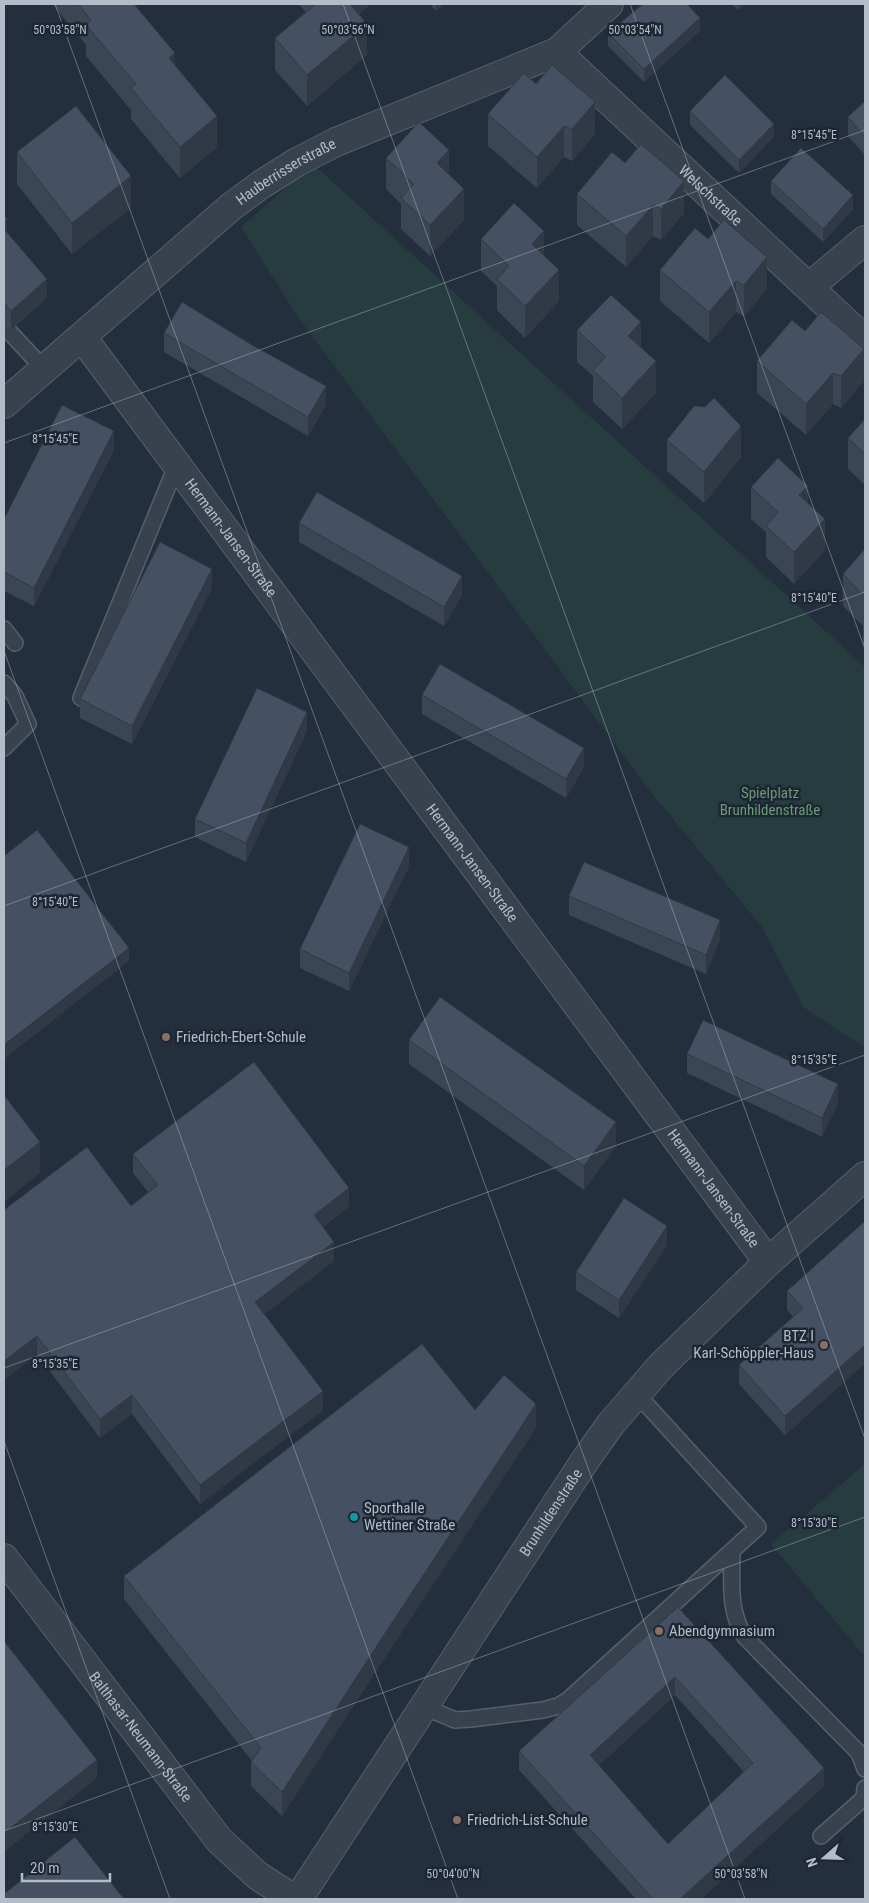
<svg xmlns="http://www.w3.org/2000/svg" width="869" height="1903" viewBox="0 0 869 1903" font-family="'Roboto Condensed',sans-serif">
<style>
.green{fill:#263c3f}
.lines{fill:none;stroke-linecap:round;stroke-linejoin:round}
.service-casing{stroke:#565f6c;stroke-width:18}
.minor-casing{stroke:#565f6c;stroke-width:30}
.service{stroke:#38414e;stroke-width:15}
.minor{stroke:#38414e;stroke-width:28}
.wall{fill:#3b4654;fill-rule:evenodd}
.shaded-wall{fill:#303945}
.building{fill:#455162;stroke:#303945;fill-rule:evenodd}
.ticks{fill:none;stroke:#b4bcc9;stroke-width:1;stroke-opacity:0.45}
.education-dot{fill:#8d6e63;stroke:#1d2633;stroke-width:2}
.culture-dot{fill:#0f9aa8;stroke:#1d2633;stroke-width:2}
.labels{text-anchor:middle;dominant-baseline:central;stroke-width:5;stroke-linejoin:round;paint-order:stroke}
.street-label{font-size:15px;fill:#b4bcc9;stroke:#1d2633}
.park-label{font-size:15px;fill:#6b9a76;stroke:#1d2633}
.poi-label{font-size:15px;fill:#b4bcc9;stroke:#1d2633;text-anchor:start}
.ticks-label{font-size:12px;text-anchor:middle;fill:#b4bcc9;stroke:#1d2633;stroke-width:5;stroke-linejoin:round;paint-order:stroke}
</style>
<rect width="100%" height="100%" fill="#242f3e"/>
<g class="green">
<path d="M313 164 865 667V1048L803 1007 762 927 650 791 298 317 241 227Z"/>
<path d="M865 1464V1657L771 1544Z"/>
</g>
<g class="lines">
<defs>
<g id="service">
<path d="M4 326 44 369"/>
<path d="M4 629 15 643"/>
<path d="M4 683 15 696 28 724 4 748"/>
<path d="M81 698 177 464"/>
<path d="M732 1551C732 1580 728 1612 745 1637L859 1753 865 1769"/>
<path d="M424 1707 455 1720 471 1719 543 1710 558 1706 568 1700 758 1527 636 1393"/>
<path d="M821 1836 864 1798 865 1788"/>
</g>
<g id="minor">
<path id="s1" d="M557 52 865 340"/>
<path d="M809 287 865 240"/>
<path id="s2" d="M82 337 768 1262"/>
<path id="s3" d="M4 404 232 206 262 184 297 162 336 142 557 52 609 4"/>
<path id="s4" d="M4 1558 219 1840 258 1876 294 1899"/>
<path id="s5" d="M298 1899 586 1459 610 1425 660 1367 768 1262 865 1176"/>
</g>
</defs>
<use href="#service" class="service-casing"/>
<use href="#minor" class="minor-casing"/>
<use href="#service" class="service"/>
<use href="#minor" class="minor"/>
</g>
<g class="wall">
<path d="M52 4H134L175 65 217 147 180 178 131 119V110L86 56V45Z"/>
<path d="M298 4H371L359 14 367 55 307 106 275 70V38L306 12Z"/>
<path d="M430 4H444L436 11Z"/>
<path d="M732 4H745L738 10Z"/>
<path d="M700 31 644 82 608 46V33Z"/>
<path d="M524 73 595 134 572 161 564 157 537 188 488 146V114Z"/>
<path d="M865 101V155L848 136V117Z"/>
<path d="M690 111 774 137 739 173 690 125Z"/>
<path d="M17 152 131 208 72 254 17 184Z"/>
<path d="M612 152 684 213 661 240 653 236 626 267 577 225V194Z"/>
<path d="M386 158 449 174 464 220 430 256 401 229V204L386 189Z"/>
<path d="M771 181 853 209 823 242 771 194Z"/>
<path d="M4 215 7 233 47 298 11 330 4 322Z"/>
<path d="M481 239 544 256 559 301 525 338 497 310V286L481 271Z"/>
<path d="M708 239 767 289 744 316 736 312 709 343 660 301V270Z"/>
<path d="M792 320 864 381 841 408 833 404 806 435 757 393V361Z"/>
<path d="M577 330 641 347 656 393 622 429 593 402V376L577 362Z"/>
<path d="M164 333 326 405 308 436 164 352Z"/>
<path d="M865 419V485L848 469V438Z"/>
<path d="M667 440 741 457 704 503 667 471Z"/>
<path d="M114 450 34 606 4 591V519Z"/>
<path d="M751 487 808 503 825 550 794 584 766 557V532L751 519Z"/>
<path d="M299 523 462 595 444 626 299 542Z"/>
<path d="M865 549V647L863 644V626L843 606V574Z"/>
<path d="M212 588 132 744 80 718V699Z"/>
<path d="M422 695 584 767 566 798 422 714Z"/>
<path d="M307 731 246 862 195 837V819Z"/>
<path d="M409 866 349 991 300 968V949Z"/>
<path d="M569 896 720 939 706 974 569 915Z"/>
<path d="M409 1040 616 1146 584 1190 409 1064Z"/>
<path d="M687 1054 838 1103 822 1137 687 1073Z"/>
<path d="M133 1154 349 1206 323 1227 334 1261 264 1314 323 1410 200 1504 132 1414 100 1438 37 1354 4 1380 131 1206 148 1192 133 1173Z"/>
<path d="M865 1221V1363L785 1435 739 1384V1365L793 1317 787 1310V1291Z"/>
<path d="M667 1245 619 1318 576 1290V1272Z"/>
<path d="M475 1410 536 1428 378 1668 282 1816 251 1786V1762L252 1761 124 1599V1576Z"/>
<path d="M678 1607 824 1786 701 1899H636L519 1770V1751ZM675 1695 744 1772 668 1844 599 1765Z"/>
</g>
<g class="shaded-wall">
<path d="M343 4H371L343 27Z"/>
<path d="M436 4H444L436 11Z"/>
<path d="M738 4H745L738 10Z"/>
<path d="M700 18V31L644 82V69Z"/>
<path d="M367 24V55L307 106V75Z"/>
<path d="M175 53V85L169 58Z"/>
<path d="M595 102V134L572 161V129Z"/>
<path d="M217 116V147L180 178V147Z"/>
<path d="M774 124V137L739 173V160Z"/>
<path d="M564 126V157L537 188V157Z"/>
<path d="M449 150V181L437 163Z"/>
<path d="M131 176V208L72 254V223Z"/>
<path d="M684 181V213L661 240V209Z"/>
<path d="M464 189V220L430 256V225Z"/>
<path d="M853 195V209L823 242V229Z"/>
<path d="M653 205V236L626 267V236Z"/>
<path d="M7 219V238L4 241V222Z"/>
<path d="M544 231V263L532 244Z"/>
<path d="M767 257V289L744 316V285Z"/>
<path d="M559 270V301L525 338V306Z"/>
<path d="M47 279V298L11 330V311Z"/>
<path d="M736 281V312L709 343V312Z"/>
<path d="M641 322V354L628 336Z"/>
<path d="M864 349V381L841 408V376Z"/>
<path d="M656 361V393L622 429V398Z"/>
<path d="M833 373V404L806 435V404Z"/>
<path d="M326 386V405L308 436V417Z"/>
<path d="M741 426V457L704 503V472Z"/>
<path d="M114 431V450L34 606V588Z"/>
<path d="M808 486V517L799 495Z"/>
<path d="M825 519V550L794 584V552Z"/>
<path d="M212 569V588L132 744V726Z"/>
<path d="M462 576V595L444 626V607Z"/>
<path d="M307 712V731L246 862V843Z"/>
<path d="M584 748V767L566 798V779Z"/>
<path d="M409 847V866L349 991V973Z"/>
<path d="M720 920V939L706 974V955Z"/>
<path d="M129 948V961L4 1059V1046Z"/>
<path d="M838 1084V1103L822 1137V1118Z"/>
<path d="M616 1122V1146L584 1190V1166Z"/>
<path d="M40 1142V1173L4 1202V1170Z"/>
<path d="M349 1188V1206L314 1234V1215Z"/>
<path d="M667 1226V1245L619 1318V1300Z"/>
<path d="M334 1242V1261L255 1321V1302Z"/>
<path d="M37 1336V1354L4 1380V1361Z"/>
<path d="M865 1345V1363L785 1435V1416Z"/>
<path d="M323 1391V1410L200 1504V1485Z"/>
<path d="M132 1395V1414L100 1438V1419Z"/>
<path d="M536 1404V1428L378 1668 282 1816V1792L378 1644Z"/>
<path d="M675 1677V1695L590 1774V1755Z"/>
<path d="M97 1760V1778L4 1852V1833Z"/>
<path d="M824 1768V1786L701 1899H680Z"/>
</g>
<g class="building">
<path d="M78 4H134L175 53 169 58 217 116 180 147 131 88 136 84 86 25 91 20Z"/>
<path d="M316 4H350L367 24 307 75 275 38Z"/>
<path d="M643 4H687L700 18 644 69 608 33Z"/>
<path d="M552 65 595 102 572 129 564 126 537 157 488 114 524 73 536 84Z"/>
<path d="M725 75 774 124 739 160 690 111Z"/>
<path d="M865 101V137L848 117Z"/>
<path d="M76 106 131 176 72 223 17 152Z"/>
<path d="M419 122 449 150 437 163 464 189 430 225 401 198 414 184 386 158Z"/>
<path d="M641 144 684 181 661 209 653 205 626 236 577 194 612 152 625 163Z"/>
<path d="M801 148 853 195 823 229 771 181Z"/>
<path d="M514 203 544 231 532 244 559 270 525 306 497 279 509 266 481 239Z"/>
<path d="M4 215 7 219 4 222Z"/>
<path d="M724 220 767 257 744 285 736 281 709 312 660 270 695 228 708 239Z"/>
<path d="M4 229 47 279 11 311 4 303Z"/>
<path d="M611 295 641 322 628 336 656 361 622 398 593 370 606 357 577 330Z"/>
<path d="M182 302 252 345 326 386 308 417 164 333Z"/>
<path d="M821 312 864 349 841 376 833 373 806 404 757 361 792 320 805 331Z"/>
<path d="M714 398 741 426 704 472 667 440 694 406 705 407Z"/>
<path d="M62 405 114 431 34 588 4 572V519Z"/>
<path d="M865 419V454L848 438Z"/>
<path d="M778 458 808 486 799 495 825 519 794 552 766 526 778 512 751 487Z"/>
<path d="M317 492 462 576 444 607 299 523Z"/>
<path d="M160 542 212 569 132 726 80 699Z"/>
<path d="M865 549V597L843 574Z"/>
<path d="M440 664 584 748 566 779 422 695Z"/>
<path d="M257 688 307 712 246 843 195 819Z"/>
<path d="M360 824 409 847 349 973 300 949Z"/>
<path d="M37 830 129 948 4 1045V856Z"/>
<path d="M584 862 720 920 706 955 569 896Z"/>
<path d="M440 997 616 1122 584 1166 409 1040Z"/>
<path d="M703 1020 838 1084 822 1118 687 1054Z"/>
<path d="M254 1062 349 1188 314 1215 334 1242 255 1302 323 1391 200 1485 132 1395 100 1419 37 1336 4 1361V1210L87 1147 131 1206 158 1185 133 1154Z"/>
<path d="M4 1095 40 1142 4 1170Z"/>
<path d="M624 1198 667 1226 619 1300 576 1272Z"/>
<path d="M865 1221V1345L785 1416 739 1365 803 1308 787 1291Z"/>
<path d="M422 1344 475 1410 504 1375 536 1404 378 1644 282 1792 251 1762 261 1748 124 1576Z"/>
<path d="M678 1607 824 1768 680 1899H653L519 1751ZM675 1677 753 1763 668 1844 590 1755Z"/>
<path d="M4 1641 97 1760 4 1833Z"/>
<path d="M75 1837 124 1899H4V1894Z"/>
</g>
<path class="ticks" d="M55 4 745 1899M343 4 865 1439M630 4 865 649M4 443 865 130M4 651 458 1899M4 906 865 592M4 1368 865 1055M4 1441 170 1899M4 1831 865 1517"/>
<g class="education-dot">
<circle cx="166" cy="1037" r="5"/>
<circle cx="824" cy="1345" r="5"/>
<circle cx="659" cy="1631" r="5"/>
<circle cx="457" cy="1820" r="5"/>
</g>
<circle class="culture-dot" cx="354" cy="1517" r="5"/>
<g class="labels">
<g class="street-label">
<text stroke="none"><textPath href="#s3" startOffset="366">Hauberrisserstraße</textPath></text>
<text stroke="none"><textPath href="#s1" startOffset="210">Welschstraße</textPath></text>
<text stroke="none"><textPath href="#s2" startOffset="250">Hermann-Jansen-Straße</textPath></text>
<text stroke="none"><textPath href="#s2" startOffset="655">Hermann-Jansen-Straße</textPath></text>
<text stroke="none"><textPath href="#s2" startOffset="1060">Hermann-Jansen-Straße</textPath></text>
<text stroke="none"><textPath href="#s5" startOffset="462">Brunhildenstraße</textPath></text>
<text stroke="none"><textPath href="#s4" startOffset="225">Balthasar-Neumann-Straße</textPath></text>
</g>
<g class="park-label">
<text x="770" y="793">Spielplatz<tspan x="770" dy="17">Brunhildenstraße</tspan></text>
</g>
<g class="poi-label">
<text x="176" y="1037">Friedrich-Ebert-Schule</text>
<text x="814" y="1336" text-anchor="end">BTZ I<tspan x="814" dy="17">Karl-Schöppler-Haus</tspan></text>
<text x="364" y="1508">Sporthalle<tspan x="364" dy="17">Wettiner Straße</tspan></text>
<text x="669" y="1631">Abendgymnasium</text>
<text x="467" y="1820">Friedrich-List-Schule</text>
</g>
</g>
<g class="ticks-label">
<text x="60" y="34">50°03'58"N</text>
<text x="348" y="34">50°03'56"N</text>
<text x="635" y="34">50°03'54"N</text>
<text x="814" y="139">8°15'45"E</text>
<text x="55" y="443">8°15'45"E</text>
<text x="814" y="602">8°15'40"E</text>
<text x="55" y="906">8°15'40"E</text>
<text x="814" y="1064">8°15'35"E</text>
<text x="55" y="1368">8°15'35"E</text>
<text x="814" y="1527">8°15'30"E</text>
<text x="55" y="1831">8°15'30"E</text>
<text x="453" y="1878">50°04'00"N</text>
<text x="741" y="1878">50°03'58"N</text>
</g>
<rect width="869" height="1903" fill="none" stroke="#b4bcc9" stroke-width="10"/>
<g transform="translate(824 1858) rotate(250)" stroke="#1d2633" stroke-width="4" paint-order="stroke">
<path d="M0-4L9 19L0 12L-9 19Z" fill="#b4bcc9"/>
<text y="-8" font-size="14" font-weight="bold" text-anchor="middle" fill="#b4bcc9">N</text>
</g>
<path d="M22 1873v8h88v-8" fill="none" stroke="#b4bcc9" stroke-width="2.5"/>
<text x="30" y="1873" font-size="15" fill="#b4bcc9" stroke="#1d2633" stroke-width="4" paint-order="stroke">20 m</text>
</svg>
